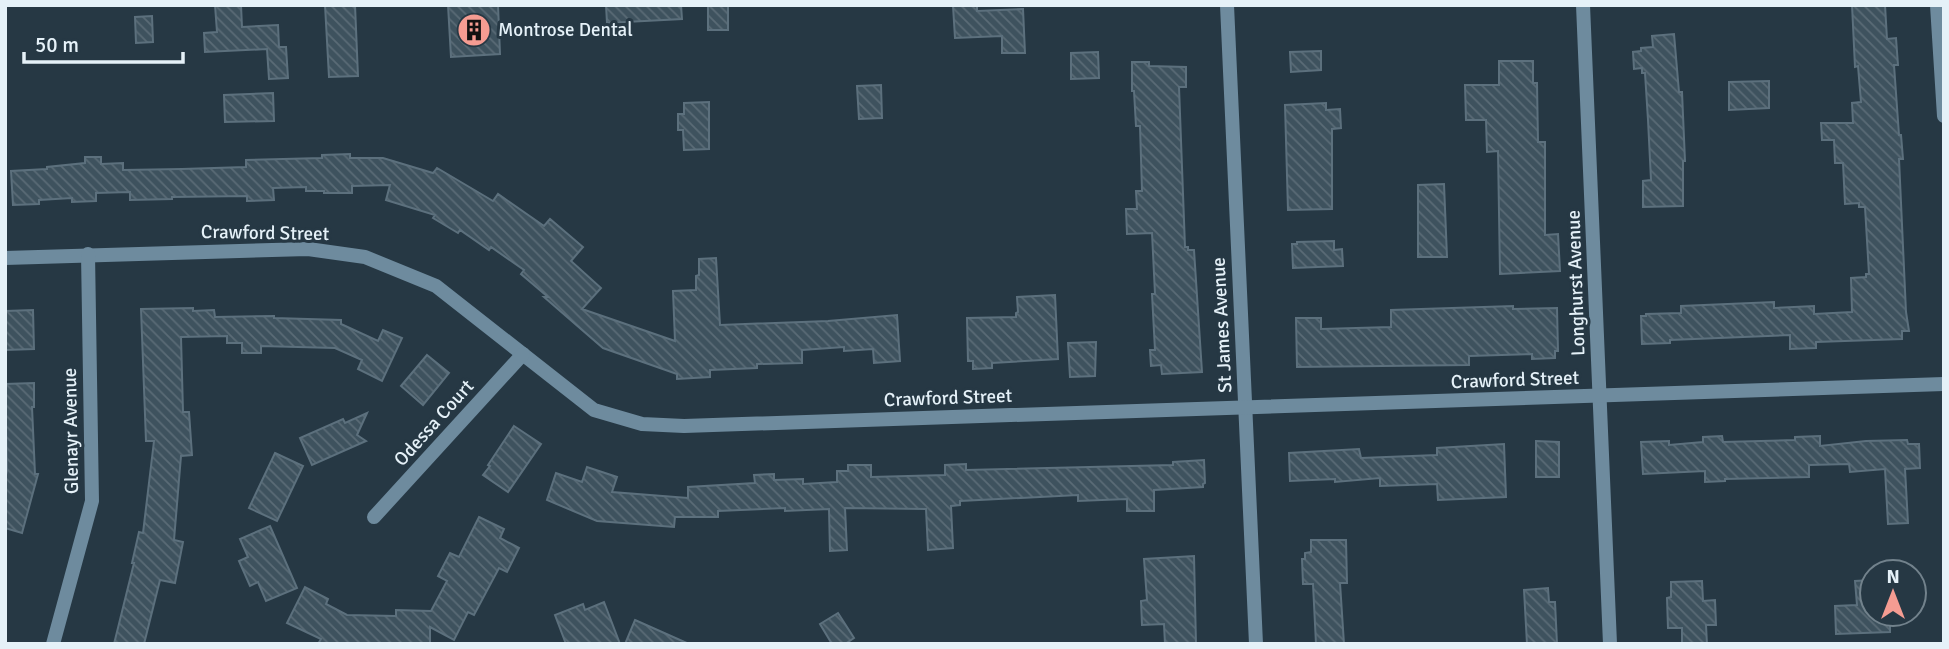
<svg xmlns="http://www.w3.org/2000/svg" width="1949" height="649" viewBox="0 0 1949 649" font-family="Signika,sans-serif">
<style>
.building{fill:url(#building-back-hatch);stroke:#5c707d;stroke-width:2}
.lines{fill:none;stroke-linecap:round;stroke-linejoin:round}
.minor{stroke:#6e8b9e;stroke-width:14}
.labels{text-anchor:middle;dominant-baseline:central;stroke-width:6;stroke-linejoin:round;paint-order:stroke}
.poi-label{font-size:19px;fill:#e5f1f8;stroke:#263844;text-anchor:start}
.street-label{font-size:19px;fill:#e5f1f8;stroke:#263844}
</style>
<defs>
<pattern id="building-back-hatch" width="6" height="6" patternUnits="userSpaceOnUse" patternTransform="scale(1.75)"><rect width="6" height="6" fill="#3e525e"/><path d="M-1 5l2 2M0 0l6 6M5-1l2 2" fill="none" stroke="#5a6b76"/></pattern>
</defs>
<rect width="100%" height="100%" fill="#263844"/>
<g class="building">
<path d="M215 5H241L242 27 278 25 279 47H286L288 78 269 79 267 49 205 52 204 33 217 32Z"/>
<path d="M325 5H355L358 76 329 77Z"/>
<path d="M448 5H498L500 54 451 57Z"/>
<path d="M606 5H681L682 19 607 23Z"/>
<rect x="708" y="5" width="20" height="25"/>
<path d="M977 5V11L1023 9 1025 53H1002V36L955 38 953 6Z"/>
<path d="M1852 5H1885L1887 39 1896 38 1898 65H1894L1899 135H1901L1903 159H1899L1906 312 1909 331H1902V339L1816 342V348L1790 349V335L1670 340V343L1642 344 1641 316H1646V314L1681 313V306L1774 302V308L1814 306V314L1852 312 1851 278 1866 277V274H1869L1865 207H1859V203L1845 204 1843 163H1835L1834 140H1822L1821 123H1853L1852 103 1861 102 1858 66 1855 67Z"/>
<path d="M152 16 153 42 136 43 135 17Z"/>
<path d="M1674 34 1679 92H1682L1685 161H1683V206L1643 207V181L1651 180 1648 120 1645 73H1642V68L1634 69 1633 52 1641 51V48L1653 47 1652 36Z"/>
<path d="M1321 51V70L1291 72 1290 52Z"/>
<path d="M1098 52 1099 78 1071 79V53Z"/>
<path d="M1499 61H1533V83H1537L1538 142H1545V235L1558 234 1560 271 1500 274 1498 151 1487 152 1486 120H1466L1465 85H1499Z"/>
<path d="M1132 62H1149V66L1186 67V87H1179L1185 247H1188V250H1194L1202 372 1162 374 1161 365 1151 366 1150 350H1155L1152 294H1155L1152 233 1127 234 1126 209H1137L1136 191H1142L1140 126H1136L1134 91H1132Z"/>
<path d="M1769 81V108L1729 110V82Z"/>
<path d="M881 85 882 118 859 119 857 86Z"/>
<path d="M273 93 274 121 225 122 224 95Z"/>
<path d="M709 102V149L684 150 683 130H678V114H684V103Z"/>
<path d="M1326 103V110L1340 109 1341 128 1332 129V209L1288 210 1285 105Z"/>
<path d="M350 154V158H383L433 173 437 168 493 201 498 194 544 226 550 219 583 247 571 261 601 288 582 309 675 341 673 291 696 290V276L699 275V259L716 258 720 325 828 321 897 315 900 361 874 363 873 349 844 351V347L802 350V363L757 364V368L710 370V377L677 379V374L603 348 544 297H548L521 274 524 270 491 247 489 250 460 230 458 233 433 218 435 215 386 200 390 185 352 186V193H324V191H306V187L273 188 274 200 247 201V196L172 197V199L130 200V192L96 193V201L72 202V198L39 200V204L13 205 11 171 47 169V167L85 163V157H101V164L123 163V170L182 169 246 167V160L322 158V155Z"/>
<path d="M1444 184 1447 257H1418V185Z"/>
<path d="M1334 241V250L1342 249 1343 266 1293 268 1292 244H1297V242Z"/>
<path d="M1055 295 1058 359 992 363V368L973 369V361H968L967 318 1016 317V313L1018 312 1017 297Z"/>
<path d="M1513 306V309L1557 308 1558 351H1555V358L1532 359V354L1469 356V365L1297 367 1296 318H1321V329L1391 327V310Z"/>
<path d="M193 308V311L214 310 215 317 274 316V318L341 320V324L378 341 383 330 402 338 382 381 358 369 362 360 335 348 261 346V353H242V343H227V336L181 337 183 412H189L192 455 181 456 174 540 183 542 175 583 160 580 144 644H114L134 563H132L139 532 143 533 154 441H146L141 309Z"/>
<path d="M33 310 34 349 5 350 6 311Z"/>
<path d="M1096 342 1095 376 1070 377 1068 343Z"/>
<path d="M427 355 449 373 423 405 401 386Z"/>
<path d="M34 383V407H32L35 474H38L22 533 5 528V479L7 471 5 384Z"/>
<path d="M367 413 357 435 366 441 312 465 300 438 343 419 345 423Z"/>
<path d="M514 426 541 444 508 492 483 475 490 466 488 465Z"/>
<path d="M1722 436 1723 442 1795 440V437L1820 436V446L1866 441 1907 440 1908 444H1919L1920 468 1905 469 1908 523 1888 524 1885 469 1850 472 1849 464 1809 465V477L1725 479V481L1705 482V471L1643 474 1641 442 1669 441V445L1703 442V437Z"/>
<path d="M1536 441 1559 442V477H1536Z"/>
<path d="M1504 444 1506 497 1438 500 1437 484 1380 486V478L1335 482V479L1290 481 1289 453 1359 449 1361 458 1437 455V448Z"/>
<path d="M275 453 303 466 277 521 249 508Z"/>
<path d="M1204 460 1205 483 1203 484V487L1154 490V511H1127V499L1078 501V495L960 501V505L951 506 953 548 928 550 926 509 845 508 847 550 830 551 829 509 785 511V508L718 511V517H675L674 527 597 521 547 500 556 473 582 482 587 467 617 477 612 492 688 498V487L755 483 754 475 774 474V480L803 479V484L837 482V471H848V465H871V477L945 475V465L966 464V470L1173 465V462Z"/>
<path d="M479 517 504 529 500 538 519 548 507 572 499 568 474 615 468 612 454 640 430 627V644H318L321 639 287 623 305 587 328 599 326 604 347 615 396 616V610L431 611 447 581 438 576 450 553 459 557Z"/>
<path d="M270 526 297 588 266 601 258 582 250 586 239 561 248 557 240 539Z"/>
<path d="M1311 540H1346L1347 583H1340L1344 644H1316L1313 584H1303L1302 559H1305V553L1311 552Z"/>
<path d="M1194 556 1196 644H1165L1164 624 1142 625 1141 601 1147 600 1144 559Z"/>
<path d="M1872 580V614H1890V632L1836 634 1835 606 1857 605 1855 581Z"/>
<path d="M1702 581 1703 601 1715 600 1716 625H1706L1707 644H1682V628H1668L1667 598 1671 597V582Z"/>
<path d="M1548 588 1549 602H1555L1557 644H1527L1524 590Z"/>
<path d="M604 602 620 644H566L555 615 583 604 585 610Z"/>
<path d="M838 613 854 638 845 644H832L820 624Z"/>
<path d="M635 620 689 644H625Z"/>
</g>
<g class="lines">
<g class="minor">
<path d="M1227 5 1256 644"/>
<path d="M1583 5 1610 644"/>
<path d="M1937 5 1944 116"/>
<path d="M5 258 308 249 365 257 436 286 594 410 642 424 684 426 1944 384"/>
<path d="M374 517 523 354"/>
<path d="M53 644 92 501 88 254"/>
</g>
</g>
<defs>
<symbol id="building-disc" viewBox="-11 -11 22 22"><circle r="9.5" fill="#f59c92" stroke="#263844"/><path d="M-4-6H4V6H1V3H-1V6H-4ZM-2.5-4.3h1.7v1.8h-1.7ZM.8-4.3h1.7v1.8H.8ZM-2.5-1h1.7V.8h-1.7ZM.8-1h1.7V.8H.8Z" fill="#111"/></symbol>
</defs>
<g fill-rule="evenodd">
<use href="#building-disc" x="455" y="11" width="38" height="38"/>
</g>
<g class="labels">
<g class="poi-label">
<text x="498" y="30">Montrose Dental</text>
</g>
<g class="street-label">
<text transform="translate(265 233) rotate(1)">Crawford Street</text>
<text transform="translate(1576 283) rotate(-92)">Longhurst Avenue</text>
<text transform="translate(1222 325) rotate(-93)">St James Avenue</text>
<text transform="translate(1515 380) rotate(-2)">Crawford Street</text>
<text transform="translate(948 398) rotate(-2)">Crawford Street</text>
<text transform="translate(434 423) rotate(-48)">Odessa Court</text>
<text transform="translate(71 431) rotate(-91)">Glenayr Avenue</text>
</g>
</g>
<rect width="1949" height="649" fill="none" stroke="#e5f1f8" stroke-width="14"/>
<g transform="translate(1893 593)"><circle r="33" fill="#263844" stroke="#72828c" stroke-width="2"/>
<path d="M0-5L12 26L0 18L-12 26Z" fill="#f59c92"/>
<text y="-10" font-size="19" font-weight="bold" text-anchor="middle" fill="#e5f1f8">N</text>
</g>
<path d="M24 52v10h159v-10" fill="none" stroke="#e5f1f8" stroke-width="3.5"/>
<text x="35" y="52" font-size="21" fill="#e5f1f8" stroke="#263844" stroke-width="5" paint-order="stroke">50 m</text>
</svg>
